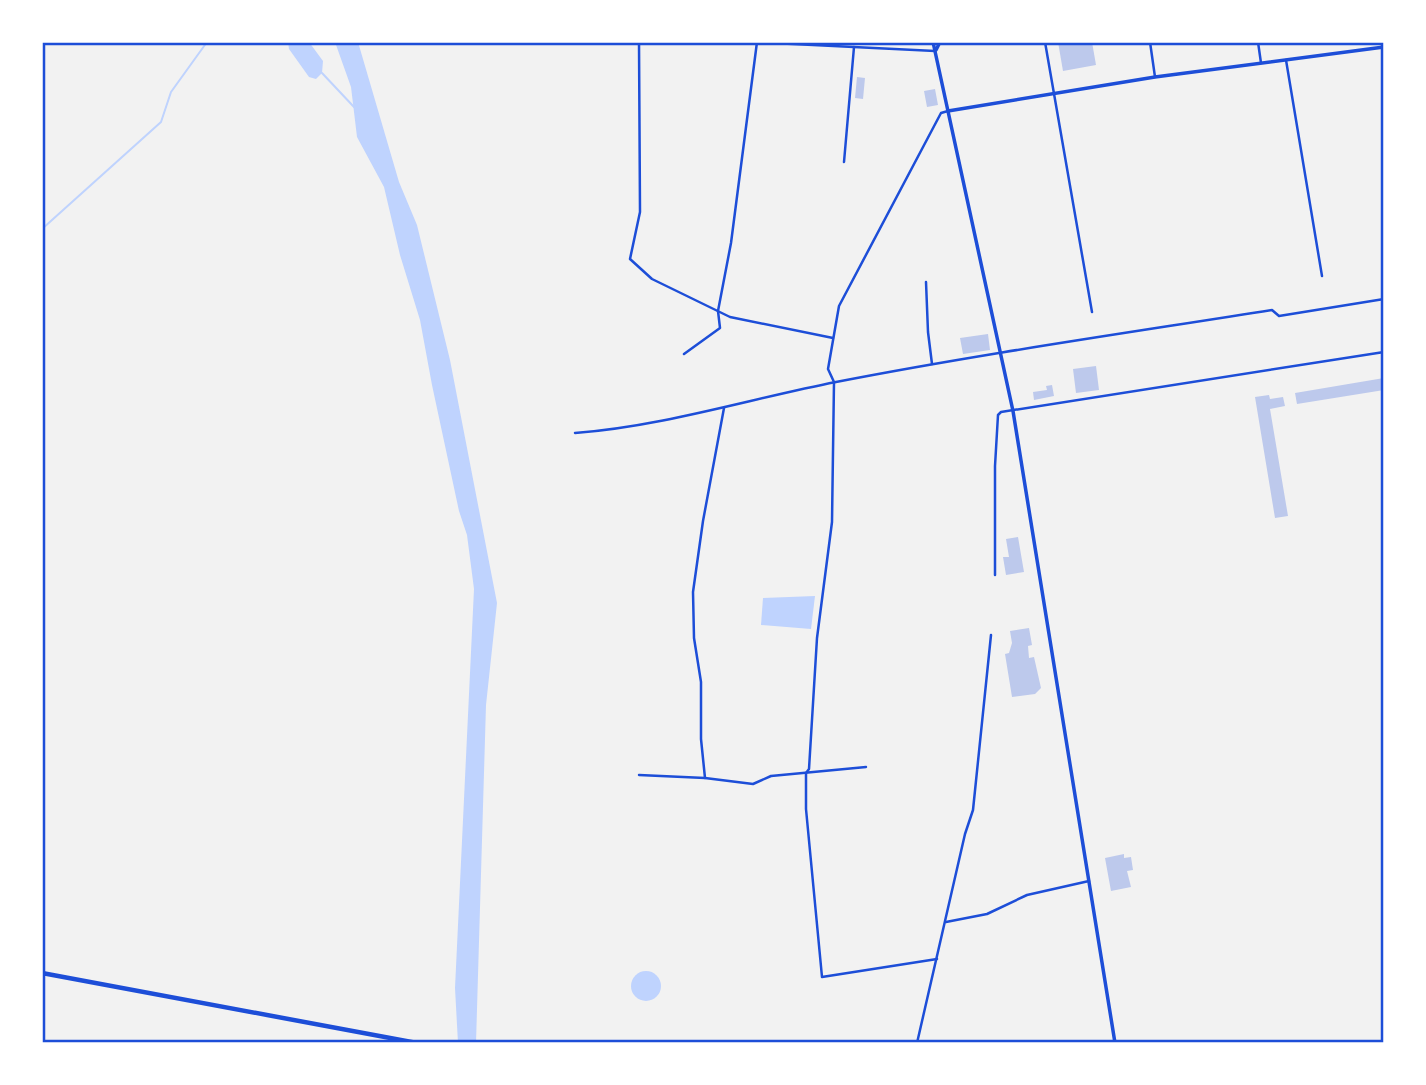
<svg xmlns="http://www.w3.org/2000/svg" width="1426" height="1085" viewBox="0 0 1426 1085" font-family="'Sofia Sans Condensed',sans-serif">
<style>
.water{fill:#bfd3fe}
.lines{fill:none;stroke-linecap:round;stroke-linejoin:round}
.stream{stroke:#bfd3fe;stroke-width:2}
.building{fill:#bdc9ec}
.minor{stroke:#1d4ed8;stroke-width:2.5}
.tertiary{stroke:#1d4ed8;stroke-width:3.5}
.trunk{stroke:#1d4ed8;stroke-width:4.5}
.neatline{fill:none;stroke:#1d4ed8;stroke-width:2.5}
</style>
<rect width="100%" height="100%" fill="#f2f2f2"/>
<g class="water">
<path d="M288 42H309L323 61 322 73 316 79 309 77 289 49Z"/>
<path d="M335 42H358L399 182 417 225 450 360 497 603 486 705 476 1043H458L455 988 474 589 467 535 459 511 432 385 420 320 400 255 384 187 357 137 351 87Z"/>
<path d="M815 596 811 629 761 625 763 598Z"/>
<circle cx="646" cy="986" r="15"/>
</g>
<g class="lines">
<g class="stream">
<path d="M322 73 354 107"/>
<path d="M42 229 161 122 171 92 207 42"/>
</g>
</g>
<g class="building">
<path d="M1058 42H1092L1096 65 1063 71Z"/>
<path d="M857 77 865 78 863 99 855 98Z"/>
<path d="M935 89 938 105 927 107 924 91Z"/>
<path d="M988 334 990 350 963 354 960 338Z"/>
<path d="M1096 366 1099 390 1076 393 1073 369Z"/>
<path d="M1384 378V390L1297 404 1295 393Z"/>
<path d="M1052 385 1054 396 1034 400 1033 392 1047 390 1046 386Z"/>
<path d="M1269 395 1270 399 1283 397 1285 406 1270 409 1288 516 1275 518 1255 397Z"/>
<path d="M1018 537 1024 572 1006 575 1003 557H1009L1006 539Z"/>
<path d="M1029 628 1032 645 1028 646 1029 658 1034 657 1041 688 1035 694 1012 697 1005 654 1009 653 1012 643 1010 631Z"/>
<path d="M1124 854V858L1131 857 1133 870 1127 871 1131 887 1111 891 1105 858Z"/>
</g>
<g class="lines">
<g class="minor">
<path d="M639 42 640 212 630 259 652 279 730 317 833 338"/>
<path d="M754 42 935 51"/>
<path d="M1045 42 1092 312"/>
<path d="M1150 42 1155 77"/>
<path d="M1258 42 1261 63"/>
<path d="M1286 60 1322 276"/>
<path d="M844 162 854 47"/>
<path d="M926 282 928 332 932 364"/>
<path d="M684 354 720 328 718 311 731 243 757 42"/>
<path d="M575 433C664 426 749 399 836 382 980 354 1127 333 1272 310L1279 316 1384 299"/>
<path d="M995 575V466L998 415 1001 412 1384 352"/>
<path d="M639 775 705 778 753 784 771 776 866 767"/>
<path d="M705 778 701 739V682L694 638 693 592 703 521 724 408"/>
<path d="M946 922 987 914 1027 895 1089 881"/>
<path d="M937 959 822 977 806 809V773L809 769 817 638 832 522 834 382 828 369 839 306 941 113 948 111"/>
<path d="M917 1043 965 834 973 810 991 635"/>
</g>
<g class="tertiary">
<path d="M933 42 1013 411 1115 1043"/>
<path d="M936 50 940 42"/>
<path d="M948 111 1155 77 1384 47"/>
</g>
<path class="trunk" d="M42 973 417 1043"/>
</g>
<rect width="1426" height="1085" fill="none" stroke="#ffffff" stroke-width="88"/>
<rect x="44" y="44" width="1338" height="997" class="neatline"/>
</svg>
